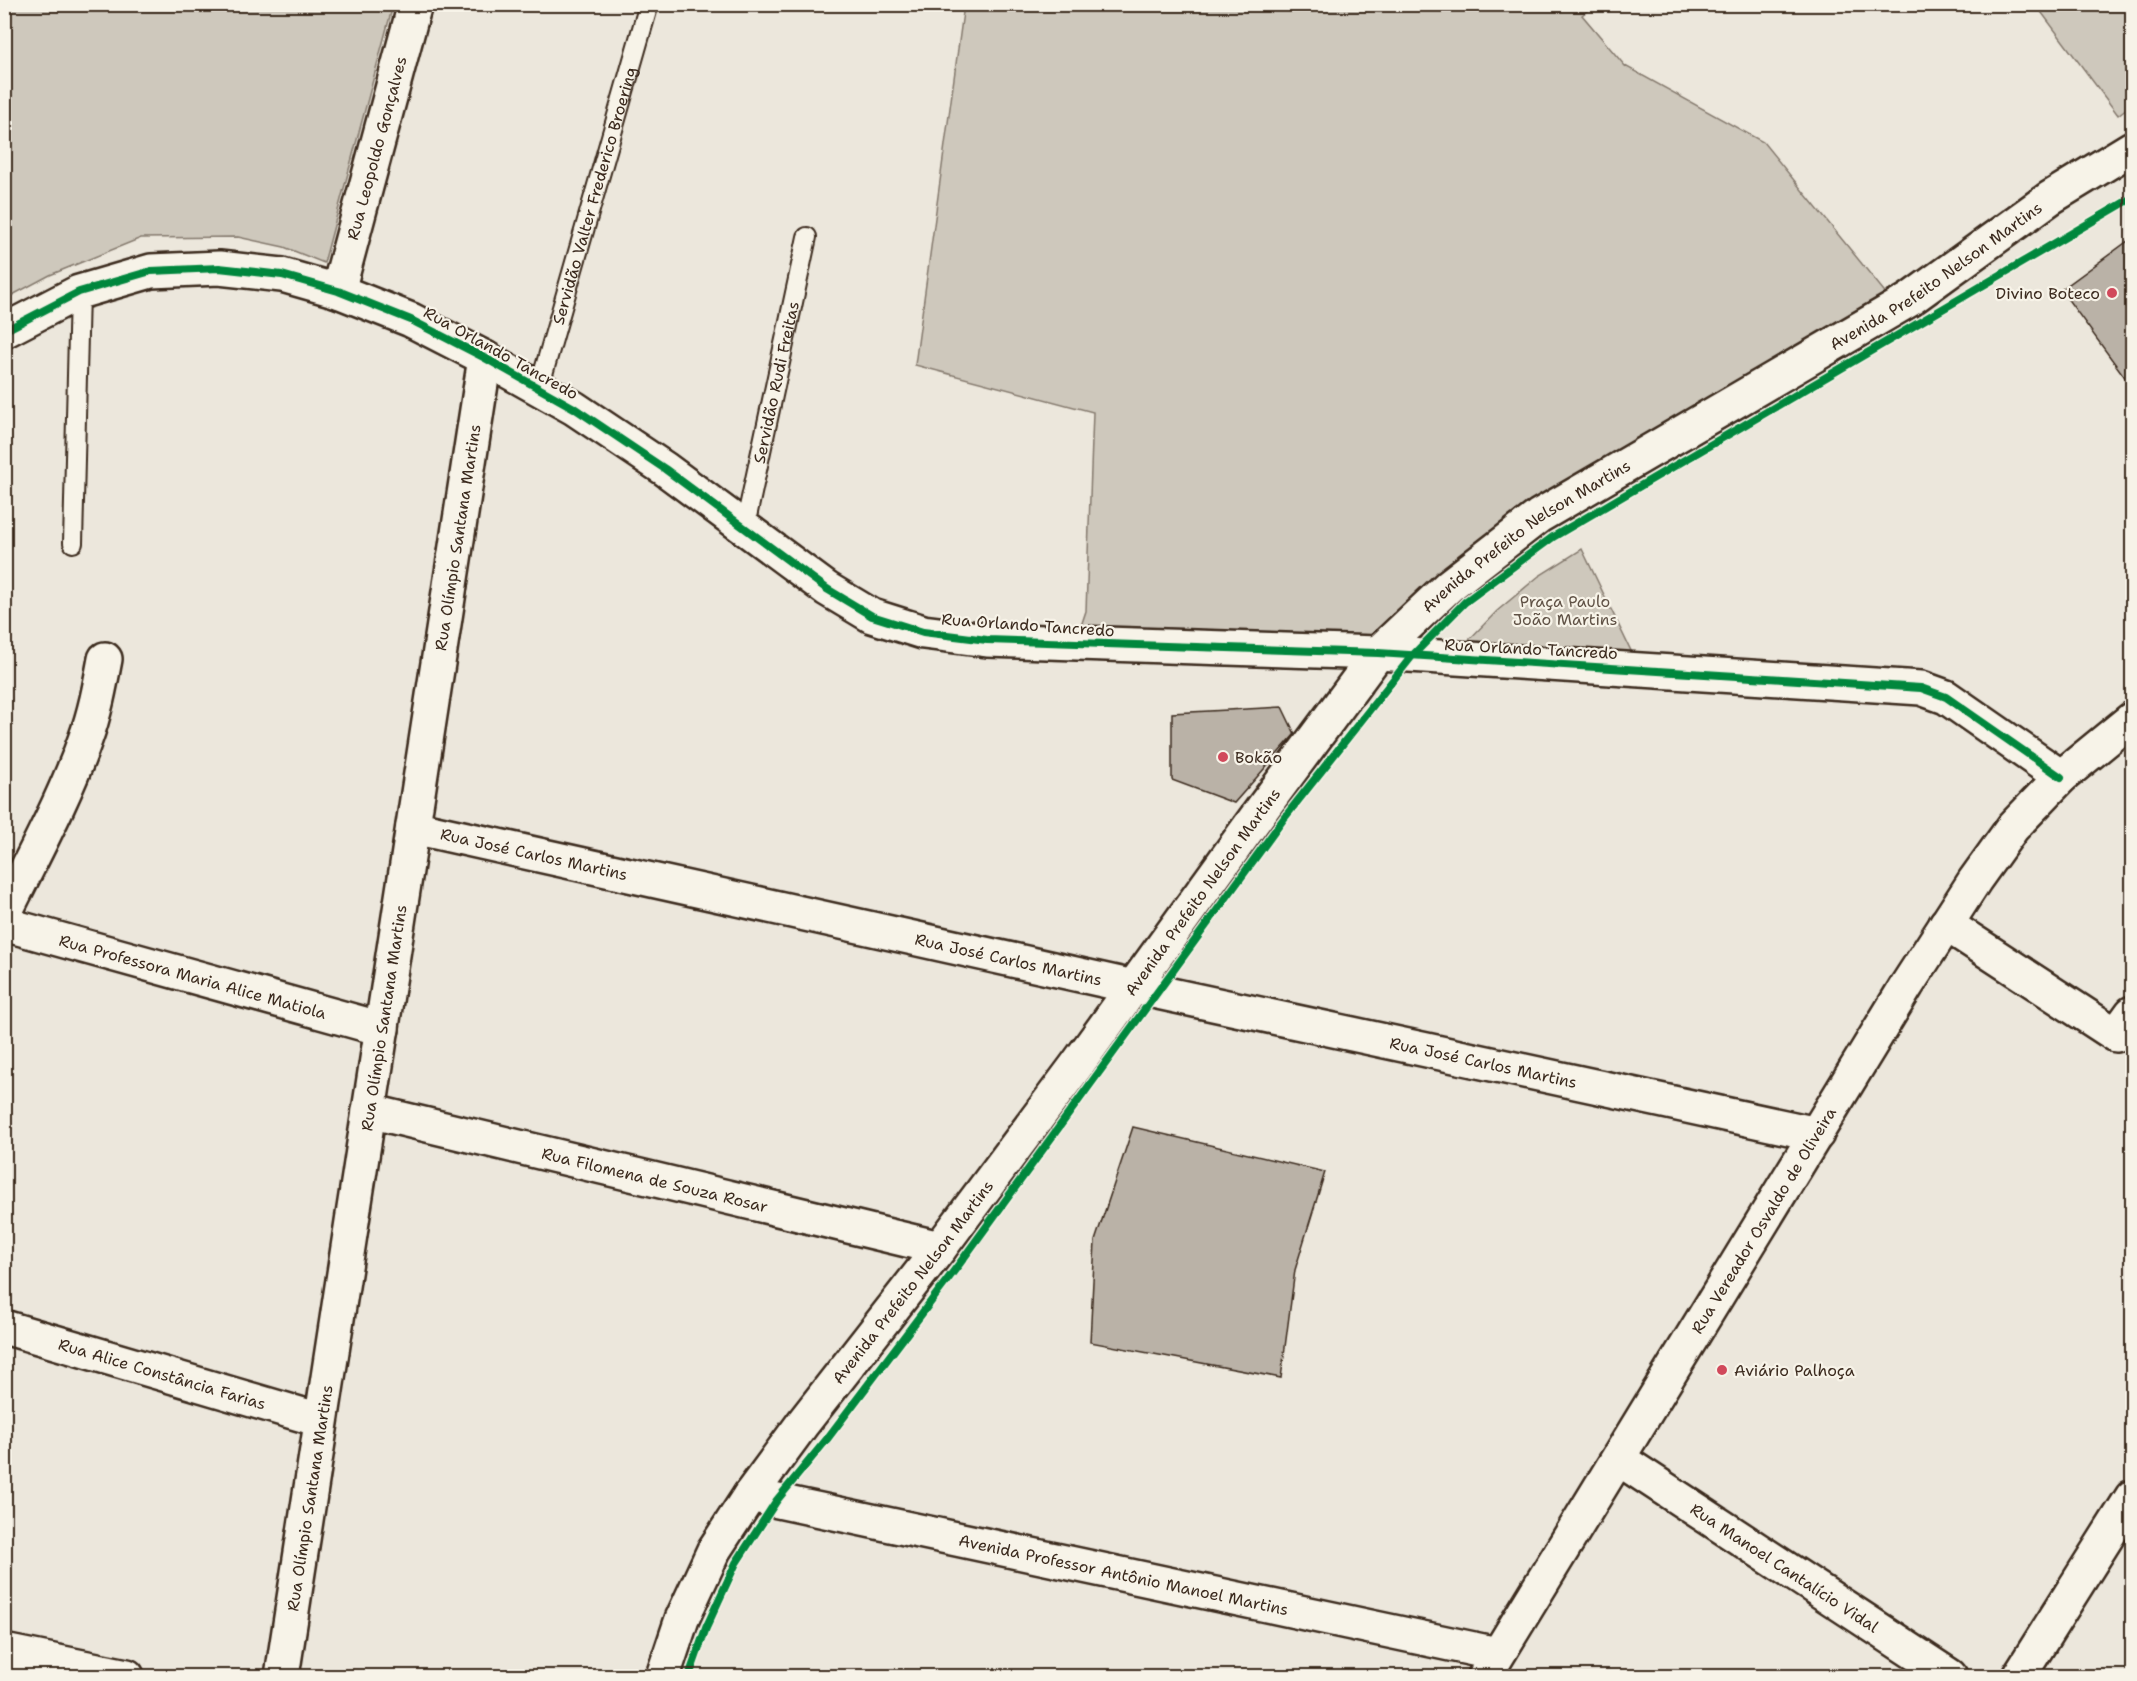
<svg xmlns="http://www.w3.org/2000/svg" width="2137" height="1681" viewBox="0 0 2137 1681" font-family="'Shantell Sans',sans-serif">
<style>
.green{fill:#cec8bc;stroke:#84796d;stroke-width:1.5}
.building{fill:#bab2a7;stroke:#3b2a1e;stroke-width:1.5}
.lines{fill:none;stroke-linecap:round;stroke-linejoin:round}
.lane-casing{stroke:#3b2a1e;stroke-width:22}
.street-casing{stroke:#3b2a1e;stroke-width:38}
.primary-casing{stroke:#3b2a1e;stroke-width:38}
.path{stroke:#3b2a1e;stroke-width:4;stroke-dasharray:6 4.5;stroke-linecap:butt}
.lane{stroke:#f7f3e8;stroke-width:18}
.street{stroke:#f7f3e8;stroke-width:33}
.primary{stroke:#f7f3e8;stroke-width:33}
.cycleway-casing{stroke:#f7f3e8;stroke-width:11}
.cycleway{stroke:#00873e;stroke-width:8}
.poi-dot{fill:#d1495b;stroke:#f7f3e8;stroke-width:2}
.labels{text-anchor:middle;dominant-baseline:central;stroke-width:4.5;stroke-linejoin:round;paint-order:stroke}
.street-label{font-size:16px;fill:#3b2a1e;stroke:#f7f3e8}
.poi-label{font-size:16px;fill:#3b2a1e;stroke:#f7f3e8;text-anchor:start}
.park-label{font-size:16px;fill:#605246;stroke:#f7f3e8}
</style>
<rect width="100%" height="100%" fill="#ece7dc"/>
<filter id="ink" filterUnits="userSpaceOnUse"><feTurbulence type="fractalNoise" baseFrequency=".0167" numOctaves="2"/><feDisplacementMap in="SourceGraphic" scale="12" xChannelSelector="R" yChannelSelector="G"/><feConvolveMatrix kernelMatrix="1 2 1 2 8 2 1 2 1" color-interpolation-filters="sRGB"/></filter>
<g filter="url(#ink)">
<g class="green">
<path d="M5 4 393 5 324 263 284 247 238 237 141 238 50 275 5 299Z"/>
<path d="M964 5H1595L1582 15 1625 66 1763 142 1888 296 1372 640 1079 632 1086 611 1093 412 915 365Z"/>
<path d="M2036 5H2132V104L2118 115Z"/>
<path d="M1582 549 1633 655 1461 648 1497 611 1539 576Z"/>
</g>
<g class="building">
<path d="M2132 238V387L2061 290Z"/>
<path d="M1282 707 1295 734 1234 803 1172 780V713Z"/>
<path d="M1133 1127 1325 1172 1295 1270 1281 1378 1090 1342 1095 1241Z"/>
</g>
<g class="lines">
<defs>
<g id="lane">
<path id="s1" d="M539 388 649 4"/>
<path id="s2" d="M745 526 807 237"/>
<path d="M73 543 79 292"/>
</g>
<g id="street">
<path id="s3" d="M338 291 415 4"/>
<path d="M4 331 79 292 151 271 219 268 282 275 338 291 411 320 485 358 574 408 665 469 827 589 872 616 923 632 987 640 1378 653 1921 688 1946 697 2061 777"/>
<path id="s4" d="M413 827 1134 987 1817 1134"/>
<path d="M4 915C32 857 64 800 85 740 95 713 100 686 105 659"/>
<path id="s5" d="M4 924 382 1029"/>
<path d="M1946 924 2116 1035 2132 1013"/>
<path id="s6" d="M369 1111 940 1248"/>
<path id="s7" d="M4 1327 320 1420"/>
<path id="s8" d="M1619 1459 1950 1676"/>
<path id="s9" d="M750 1495 1497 1654"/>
<path d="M4 1651 127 1676"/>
<path id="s10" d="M282 1676 485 358"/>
<path d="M2019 1676 2132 1497"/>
</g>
<g id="primary">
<path id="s11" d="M663 1676 682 1619 714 1550 750 1495 803 1423 940 1248 1076 1066 1265 805 1378 653 1450 585 1539 516 1909 300 2050 198 2132 148"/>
<path id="s12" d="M1485 1676 1907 985 1975 880 2013 827 2061 777 2132 719"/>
</g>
</defs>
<use href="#lane" class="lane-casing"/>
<use href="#street" class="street-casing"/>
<use href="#primary" class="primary-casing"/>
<path class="path" d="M2038 254 2132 198"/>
<use href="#lane" class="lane"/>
<use href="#street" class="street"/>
<use href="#primary" class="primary"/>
<defs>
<g id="cycleway">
<path d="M4 331 79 292 151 271 219 268 282 275 338 291 411 320 485 358 574 408 665 469 827 589 872 616 923 632 987 640 1378 653 1921 688 1946 697 2061 777"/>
<path d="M689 1676 706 1628 736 1563 777 1500 827 1439 960 1263 1285 817 1412 656 1465 602 1553 537 2132 198"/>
</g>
</defs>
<use href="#cycleway" class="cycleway-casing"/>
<use href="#cycleway" class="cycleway"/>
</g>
</g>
<g class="poi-dot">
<circle cx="2112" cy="293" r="6"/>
<circle cx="1223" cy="757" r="6"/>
<circle cx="1722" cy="1370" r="6"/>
</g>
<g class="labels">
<g class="street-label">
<text stroke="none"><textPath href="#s3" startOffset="148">Rua Leopoldo Gonçalves</textPath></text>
<text stroke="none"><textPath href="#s1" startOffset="200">Servidão Valter Frederico Broering</textPath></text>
<text stroke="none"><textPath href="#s11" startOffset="1928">Avenida Prefeito Nelson Martins</textPath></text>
<text transform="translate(501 353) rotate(29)">Rua Orlando Tancredo</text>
<text stroke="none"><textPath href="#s2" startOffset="147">Servidão Rudi Freitas</textPath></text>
<text stroke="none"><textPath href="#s10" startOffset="1152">Rua Olímpio Santana Martins</textPath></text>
<text stroke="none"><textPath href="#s11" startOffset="1442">Avenida Prefeito Nelson Martins</textPath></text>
<text transform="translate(1028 625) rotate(4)">Rua Orlando Tancredo</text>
<text transform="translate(1531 649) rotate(3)">Rua Orlando Tancredo</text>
<text stroke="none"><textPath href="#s4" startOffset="124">Rua José Carlos Martins</textPath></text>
<text stroke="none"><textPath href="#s11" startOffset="956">Avenida Prefeito Nelson Martins</textPath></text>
<text stroke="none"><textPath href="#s4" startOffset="610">Rua José Carlos Martins</textPath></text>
<text stroke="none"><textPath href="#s5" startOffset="196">Rua Professora Maria Alice Matiola</textPath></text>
<text stroke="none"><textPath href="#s10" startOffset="666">Rua Olímpio Santana Martins</textPath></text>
<text stroke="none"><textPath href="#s4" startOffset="1096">Rua José Carlos Martins</textPath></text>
<text stroke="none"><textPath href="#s6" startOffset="294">Rua Filomena de Souza Rosar</textPath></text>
<text stroke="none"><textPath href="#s12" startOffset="534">Rua Vereador Osvaldo de Oliveira</textPath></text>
<text stroke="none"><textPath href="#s11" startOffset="470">Avenida Prefeito Nelson Martins</textPath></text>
<text stroke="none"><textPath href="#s7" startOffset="165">Rua Alice Constância Farias</textPath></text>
<text stroke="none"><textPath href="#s10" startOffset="180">Rua Olímpio Santana Martins</textPath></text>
<text stroke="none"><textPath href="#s8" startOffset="198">Rua Manoel Cantalício Vidal</textPath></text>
<text stroke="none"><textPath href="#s9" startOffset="382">Avenida Professor Antônio Manoel Martins</textPath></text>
</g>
<g class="poi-label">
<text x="2100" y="293" text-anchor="end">Divino Boteco</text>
<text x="1235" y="757">Bokão</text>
<text x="1734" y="1370">Aviário Palhoça</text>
</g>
<g class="park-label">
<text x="1565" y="601">Praça Paulo<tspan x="1565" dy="18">João Martins</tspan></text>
</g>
</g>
<rect width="2137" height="1681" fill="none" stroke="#f7f3e8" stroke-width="24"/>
<rect x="12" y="12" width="2113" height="1657" fill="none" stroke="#3b2a1e" stroke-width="2" filter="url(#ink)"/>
</svg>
